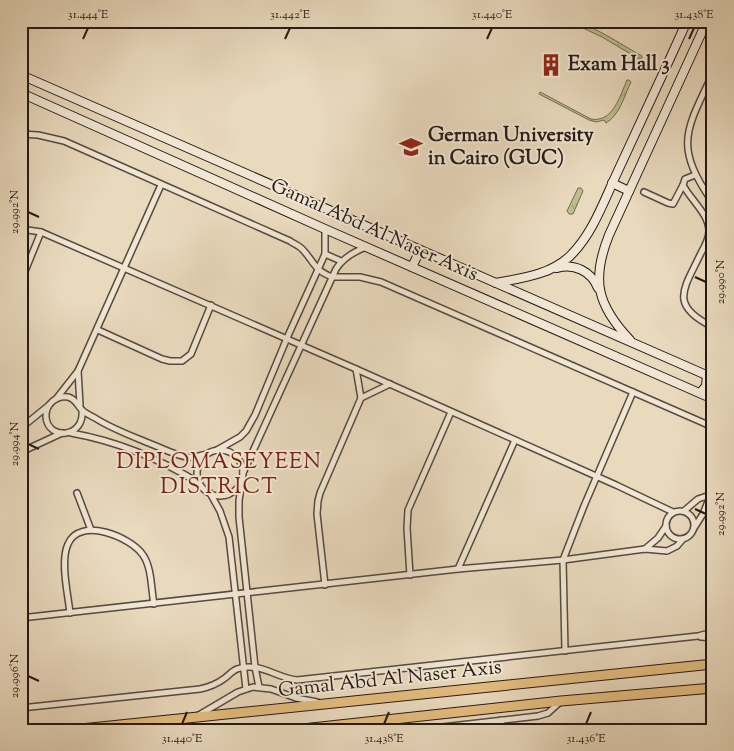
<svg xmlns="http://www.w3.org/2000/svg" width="734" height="751" viewBox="0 0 734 751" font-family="'Sorts Mill Goudy',serif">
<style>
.grass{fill:url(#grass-tufts);stroke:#726c51}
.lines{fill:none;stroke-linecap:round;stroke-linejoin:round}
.street-casing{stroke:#574a3f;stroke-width:8}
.secondary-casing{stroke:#261a15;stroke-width:10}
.primary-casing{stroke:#261a15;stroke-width:11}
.street{stroke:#f1e6d4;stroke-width:5}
.secondary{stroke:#f1e6d4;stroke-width:8}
.primary{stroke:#e4bc7e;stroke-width:9}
.ticks{fill:none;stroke:#261a15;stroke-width:2}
.labels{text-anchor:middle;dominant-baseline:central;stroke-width:4;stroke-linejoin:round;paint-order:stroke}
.poi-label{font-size:20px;font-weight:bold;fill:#261a15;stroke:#f1e6d4;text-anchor:start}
.street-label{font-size:20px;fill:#261a15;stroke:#f1e6d4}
.quarter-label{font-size:22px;letter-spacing:1px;fill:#7a1f14;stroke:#f1e6d4}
.neatline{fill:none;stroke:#261a15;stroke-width:2}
.ticks-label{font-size:12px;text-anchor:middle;fill:#261a15}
</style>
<defs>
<pattern id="grass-tufts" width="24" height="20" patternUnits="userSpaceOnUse" patternTransform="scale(1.25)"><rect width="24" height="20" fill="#bdbd8d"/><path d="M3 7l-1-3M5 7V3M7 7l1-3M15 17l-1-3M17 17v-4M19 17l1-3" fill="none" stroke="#a2a279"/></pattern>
</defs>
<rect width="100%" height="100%" fill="#e9d9bd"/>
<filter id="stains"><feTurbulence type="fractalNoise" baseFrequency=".004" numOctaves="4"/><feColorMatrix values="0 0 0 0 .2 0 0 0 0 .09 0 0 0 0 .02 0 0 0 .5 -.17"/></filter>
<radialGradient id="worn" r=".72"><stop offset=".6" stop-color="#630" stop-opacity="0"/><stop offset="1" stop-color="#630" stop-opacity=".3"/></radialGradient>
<g class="grass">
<path d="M568 21C588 21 623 46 642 56V58L639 59 602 37Z"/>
<path d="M627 80H629L631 82C624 96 620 115 606 123L604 120 596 122 589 120 539 94 540 92 591 119C613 123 620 96 627 80Z"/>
<path d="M578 188H581L583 191 573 214H569L567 211Z"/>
</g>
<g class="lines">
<defs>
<g id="street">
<path d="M713 73C686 131 673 145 713 203"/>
<path d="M21 134 38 135 64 141 290 241C294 244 300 246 303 250 315 263 314 270 332 277H360L381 282 713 427"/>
<path d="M695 175 685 179 683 185C690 199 709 214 709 231 709 239 705 246 701 253 684 289 668 305 713 327"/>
<path d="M644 192 668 203 673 204 683 185"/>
<path d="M21 229 41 232 356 369 616 485 673 512"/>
<path d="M325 254 341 261"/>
<path d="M21 281 41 232"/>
<path d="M98 330 162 359 170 361H182L191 354 211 305"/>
<path d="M356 369 361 398"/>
<path d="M78 371 80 405"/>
<path d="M56 399 78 371 161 185"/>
<path d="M82 410C85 438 48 441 46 417 45 404 57 395 68 397 76 399 77 405 82 410 85 413 91 416 95 418 112 429 132 436 151 444 162 448 174 455 187 457 193 458 199 456 206 454"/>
<path d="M21 428 48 406"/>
<path d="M71 433C116 441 160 459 199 483"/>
<path d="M217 450 240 437 246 431 255 415 287 338 325 254V229"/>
<circle cx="220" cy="473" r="23"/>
<path d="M21 452 62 433"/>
<path d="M243 473 336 269C343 258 353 252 366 247"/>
<path d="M242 480 239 501V517L255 667 259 687"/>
<path d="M77 493 91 530"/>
<path d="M210 493 220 511 229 537 246 689"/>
<circle cx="680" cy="525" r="14"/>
<path d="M684 511 698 499 710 495"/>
<path d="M694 528 703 514 713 489"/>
<path d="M645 549 658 538 666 526"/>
<path d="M458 569 515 440"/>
<path d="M410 575 407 528 408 510 451 412"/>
<path d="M325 585 317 514 318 501 320 493 361 398 390 384"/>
<path d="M70 613C68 594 60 561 68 544 80 516 131 537 143 555 152 568 151 589 154 604"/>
<path d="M21 618 458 569 563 560 645 549 667 551 677 546 683 539"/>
<path d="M701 637 713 638"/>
<path d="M565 651 563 560 584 506 633 392"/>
<path d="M21 708 200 689C210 687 217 684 225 678 229 675 232 671 237 669 259 661 276 678 297 680L698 636 713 632"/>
<path d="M199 715 238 692 253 687 271 689 296 698 317 702"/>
<path d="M501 720 502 730"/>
<path d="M416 730 538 716 548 713 560 702"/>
</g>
<g id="secondary">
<path d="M21 75 713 378"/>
<path d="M21 93 325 229 713 399"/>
<path d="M612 183 629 191"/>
<path d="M412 267 420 250"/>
<path d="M557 268C574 263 591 271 598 288"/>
<path d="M496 283C522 278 550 275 570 256 592 235 604 201 617 173 640 123 664 72 687 21"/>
<path d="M630 340C597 305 591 280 609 235L707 21"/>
<path d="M700 393 706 386 707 375"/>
</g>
<g id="primary">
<path d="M71 730 713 664"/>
<path d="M293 730 561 701 713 688"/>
</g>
</defs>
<use href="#street" class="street-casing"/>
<use href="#secondary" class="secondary-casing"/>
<use href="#primary" class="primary-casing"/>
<use href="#street" class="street"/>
<use href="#secondary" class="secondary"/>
<use href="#primary" class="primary"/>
</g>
<path class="ticks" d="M83 39 88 28M285 39 290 28M487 39 492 28M689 39 694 28M28 212 39 217M695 277 706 282M28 444 39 449M695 509 706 514M28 676 39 681M182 724 187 712M384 724 389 712M586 724 591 712"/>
<defs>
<symbol id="building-bare" viewBox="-9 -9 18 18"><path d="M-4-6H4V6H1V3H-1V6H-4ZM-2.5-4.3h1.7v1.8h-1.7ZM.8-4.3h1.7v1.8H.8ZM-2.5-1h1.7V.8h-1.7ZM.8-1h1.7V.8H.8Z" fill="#8f2418" stroke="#f1e6d4" stroke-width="2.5" paint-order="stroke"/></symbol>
<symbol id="university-bare" viewBox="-9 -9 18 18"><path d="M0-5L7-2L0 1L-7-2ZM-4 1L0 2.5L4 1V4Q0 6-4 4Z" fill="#8f2418" stroke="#f1e6d4" stroke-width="2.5" paint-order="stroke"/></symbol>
</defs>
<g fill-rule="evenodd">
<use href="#building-bare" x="535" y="49" width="32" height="32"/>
<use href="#university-bare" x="395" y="131" width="32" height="32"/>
</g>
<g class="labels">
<g class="poi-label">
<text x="568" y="65">Exam Hall 3</text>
<text x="428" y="136">German University<tspan x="428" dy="23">in Cairo (GUC)</tspan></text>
</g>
<g class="street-label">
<text transform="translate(374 231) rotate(24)">Gamal Abd Al Naser Axis</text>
<text transform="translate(390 680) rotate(-6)">Gamal Abd Al Naser Axis</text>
</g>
<g class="quarter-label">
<text x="219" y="463">DIPLOMASEYEEN<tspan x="219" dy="25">DISTRICT</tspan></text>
</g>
</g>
<rect width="734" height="751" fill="none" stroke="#e9d9bd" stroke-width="55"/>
<rect x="28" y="28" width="678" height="696" class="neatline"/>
<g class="ticks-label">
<text x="88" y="18">31.444°E</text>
<text x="290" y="18">31.442°E</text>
<text x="492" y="18">31.440°E</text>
<text x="694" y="18">31.438°E</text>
<text transform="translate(14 212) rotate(-90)" y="4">29.992°N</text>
<text transform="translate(720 282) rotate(-90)" y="4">29.990°N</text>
<text transform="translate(14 444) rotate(-90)" y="4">29.994°N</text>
<text transform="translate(720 514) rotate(-90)" y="4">29.992°N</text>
<text transform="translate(14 676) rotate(-90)" y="4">29.996°N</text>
<text x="182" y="742">31.440°E</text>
<text x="384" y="742">31.438°E</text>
<text x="586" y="742">31.436°E</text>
</g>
<rect width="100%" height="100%" filter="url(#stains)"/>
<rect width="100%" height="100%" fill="url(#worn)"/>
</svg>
